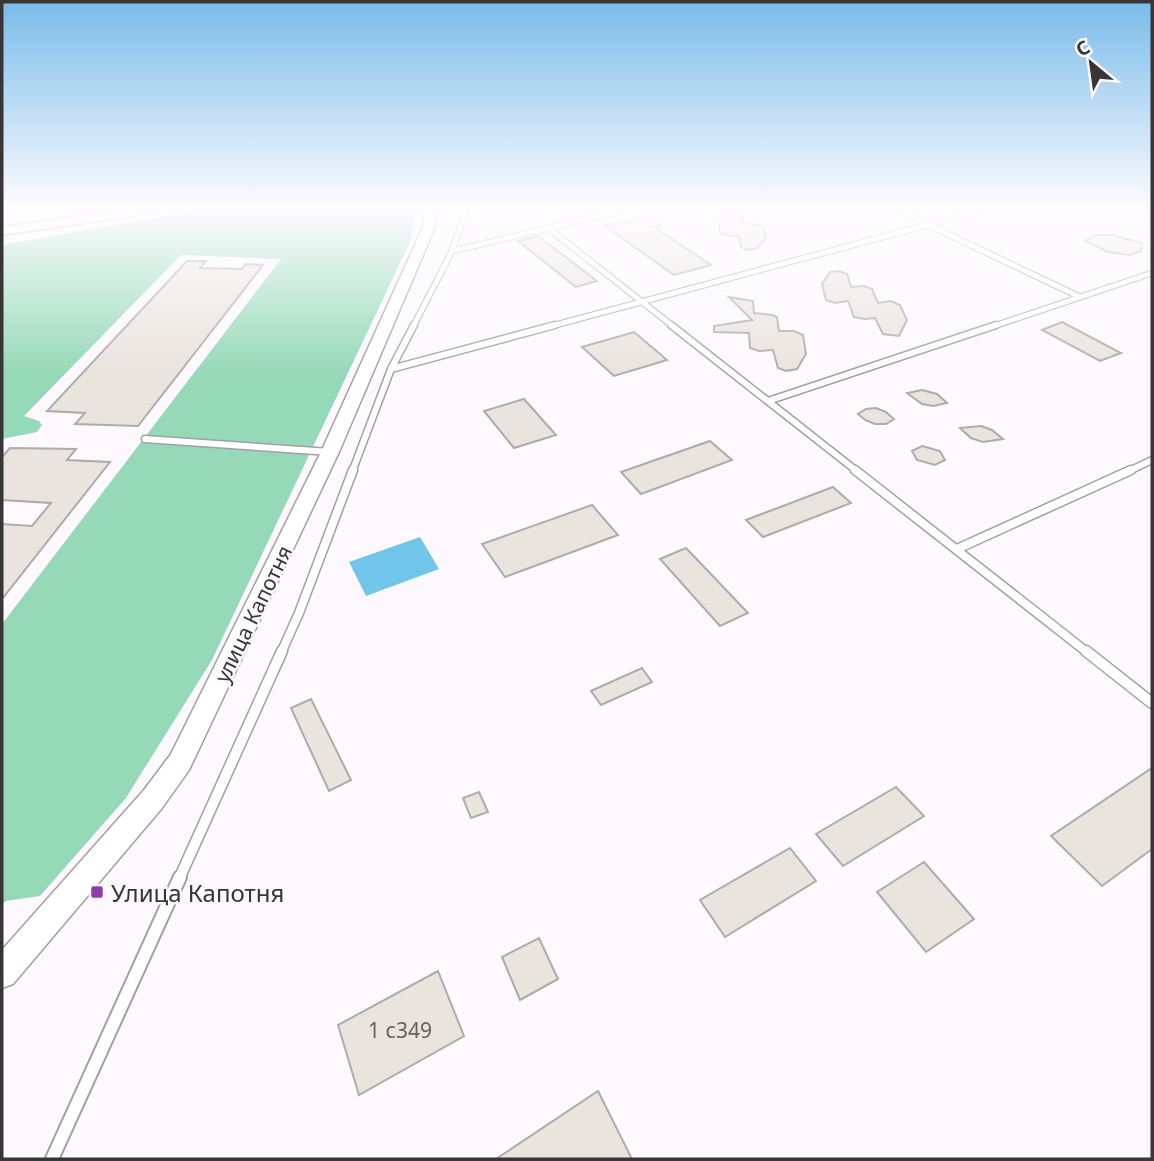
<svg xmlns="http://www.w3.org/2000/svg" width="1154" height="1161" viewBox="0 0 1154 1161" font-family="'Noto Sans',sans-serif">
<style>
.green{fill:#96d9b8}
.water{fill:#72c5ea}
.building{fill:#e9e4de;stroke:#b0aba6;stroke-width:2}
.lines{fill:none;stroke-linecap:round;stroke-linejoin:round}
.lane-far4-casing{stroke:#a39fa5;stroke-width:7}
.lane-far3-casing{stroke:#a39fa5;stroke-width:9}
.lane-far2-casing{stroke:#a39fa5;stroke-width:11}
.lane-far1-casing{stroke:#a39fa5;stroke-width:13}
.lane-casing{stroke:#a39fa5;stroke-width:16}
.secondary-casing{stroke:#a39fa5;stroke-width:3}
.lane-far4{stroke:#fff;stroke-width:5}
.lane-far3{stroke:#fff;stroke-width:6}
.lane-far2{stroke:#fff;stroke-width:8}
.lane-far1{stroke:#fff;stroke-width:10}
.lane{stroke:#fff;stroke-width:12}
.secondary{fill:#fff;fill-rule:evenodd}
.poi-dot{fill:#8f3ba9;stroke:#fdf9ff;stroke-width:2.5}
.labels{text-anchor:middle;dominant-baseline:central;stroke-width:5;stroke-linejoin:round;paint-order:stroke}
.street-label{font-size:21px;fill:#373537;stroke:#fdf9ff}
.near-number-label{font-size:21px;fill:#646161}
.near-poi-label{font-size:24px;fill:#373537;stroke:#fdf9ff;text-anchor:start}
</style>
<rect width="100%" height="100%" fill="#fdf9ff"/>
<path class="green" d="M197 210H415L411 240 212 660 126 798 40 896 6 901 2 904V624L281 259 181 255 24 416 39 421 42 425 37 432 2 439V245Z"/>
<path class="water" d="M420 537 439 569 366 596 349 562Z"/>
<g class="building">
<path d="M728 213H739L743 214 744 223 763 226 766 238 757 248 748 250 741 247 739 237 720 234 719 224Z"/>
<path d="M646 216 661 226 654 227 711 265 674 275 605 226Z"/>
<path d="M1095 235H1112L1142 243 1141 251 1129 255 1108 252 1085 241Z"/>
<path d="M538 236 597 281 576 287 518 241Z"/>
<path d="M187 261H206L200 268 242 269 246 264 263 265 138 426 75 424 85 413 47 411Z"/>
<path d="M839 271 847 274 851 287 864 286 872 289 878 303 891 301 900 305 907 320 899 336 883 334 875 318 865 319 854 317 848 301 835 303 826 300 822 284 830 272Z"/>
<path d="M729 297 753 301 754 313 772 315 777 317 779 331H794L803 335 806 354 797 369 786 371 778 368 773 350 759 351 750 348 749 333 714 332V326L752 320Z"/>
<path d="M1062 322 1121 353 1100 361 1042 330Z"/>
<path d="M634 332 667 360 614 376 582 347Z"/>
<path d="M922 390 937 394 947 403 933 406 922 404 907 393Z"/>
<path d="M524 399 556 435 514 448 484 411Z"/>
<path d="M876 408 886 412 894 419 886 424H875L865 420 858 414 866 409Z"/>
<path d="M981 426 992 430 1003 439 983 442 971 438 960 428Z"/>
<path d="M710 441 732 460 641 494 621 472Z"/>
<path d="M922 446 940 451 945 460 935 465 917 460 912 451Z"/>
<path d="M10 448 76 449 67 460 110 462 2 599V524L32 526 51 503 2 500V457Z"/>
<path d="M833 487 851 503 763 537 746 520Z"/>
<path d="M592 505 618 535 505 577 482 544Z"/>
<path d="M686 548 748 613 720 626 660 559Z"/>
<path d="M642 668 652 682 601 705 591 691Z"/>
<path d="M311 699 351 780 329 791 291 708Z"/>
<path d="M1152 768V849L1102 886 1051 836Z"/>
<path d="M896 787 924 816 843 866 816 834Z"/>
<path d="M479 792 488 812 471 818 463 798Z"/>
<path d="M790 848 816 881 725 937 700 900Z"/>
<path d="M924 862 974 919 926 952 877 892Z"/>
<path d="M539 938 558 979 520 1000 502 957Z"/>
<path d="M438 971 464 1036 359 1095 338 1025Z"/>
<path d="M598 1091 632 1159H496Z"/>
</g>
<g class="lines">
<defs>
<g id="lane-far4">
<path d="M897 210 1080 297"/>
<path d="M548 228 674 327"/>
<path d="M452 251 625 210"/>
<path d="M413 327 452 251 466 210"/>
<path d="M548 327 983 210"/>
<path d="M991 327 1152 273"/>
</g>
<g id="lane-far3">
<path d="M414 325 391 369 555 325"/>
<path d="M671 325 858 472"/>
<path d="M768 401 996 325"/>
<path d="M145 439 330 452"/>
<path d="M352 472 391 369"/>
<path d="M1127 472 1152 460"/>
</g>
<g id="lane-far2">
<path d="M855 470 1088 653"/>
<path d="M957 549 1131 470"/>
<path d="M281 653 299 613 353 470"/>
</g>
<g id="lane-far1">
<path d="M1086 651 1152 703"/>
<path d="M179 879 282 651"/>
</g>
<path id="lane" d="M52 1159 180 877"/>
<g id="secondary">
<path d="M128 210H161L155 213 2 235V227Z"/>
<path d="M425 210H437L435 227 339 452 189 770 162 808 13 984 2 988V950L144 790 171 754 321 452 423 227Z"/>
</g>
</defs>
<use href="#lane-far4" class="lane-far4-casing"/>
<use href="#lane-far3" class="lane-far3-casing"/>
<use href="#lane-far2" class="lane-far2-casing"/>
<use href="#lane-far1" class="lane-far1-casing"/>
<use href="#lane" class="lane-casing"/>
<use href="#secondary" class="secondary-casing"/>
<use href="#lane-far4" class="lane-far4"/>
<use href="#lane-far3" class="lane-far3"/>
<use href="#lane-far2" class="lane-far2"/>
<use href="#lane-far1" class="lane-far1"/>
<use href="#lane" class="lane"/>
<use href="#secondary" class="secondary"/>
</g>
<linearGradient id="sky" x2="0" y2="1"><stop stop-color="#79bbe9"/><stop offset="0.56" stop-color="#fefcff"/><stop offset="1" stop-color="#fefcff" stop-opacity="0"/></linearGradient>
<rect width="1154" height="373" fill="url(#sky)"/>
<rect class="poi-dot" x="90" y="885" width="14" height="14" rx="3.5"/>
<g class="labels">
<g class="street-label">
<text transform="translate(253 614) rotate(-64)">улица Капотня</text>
</g>
<g class="near-number-label">
<text x="400" y="1030">1 с349</text>
</g>
<g class="near-poi-label">
<text x="111" y="892">Улица Капотня</text>
</g>
</g>
<rect width="1154" height="1161" fill="none" stroke="#373537" stroke-width="7"/>
<g transform="translate(1091 63) rotate(331)" stroke="#fdf9ff" stroke-width="5" paint-order="stroke">
<path d="M0-5L12 26L0 18L-12 26Z" fill="#373537"/>
<text y="-10" font-size="19" font-weight="bold" text-anchor="middle" fill="#373537">С</text>
</g>
</svg>
